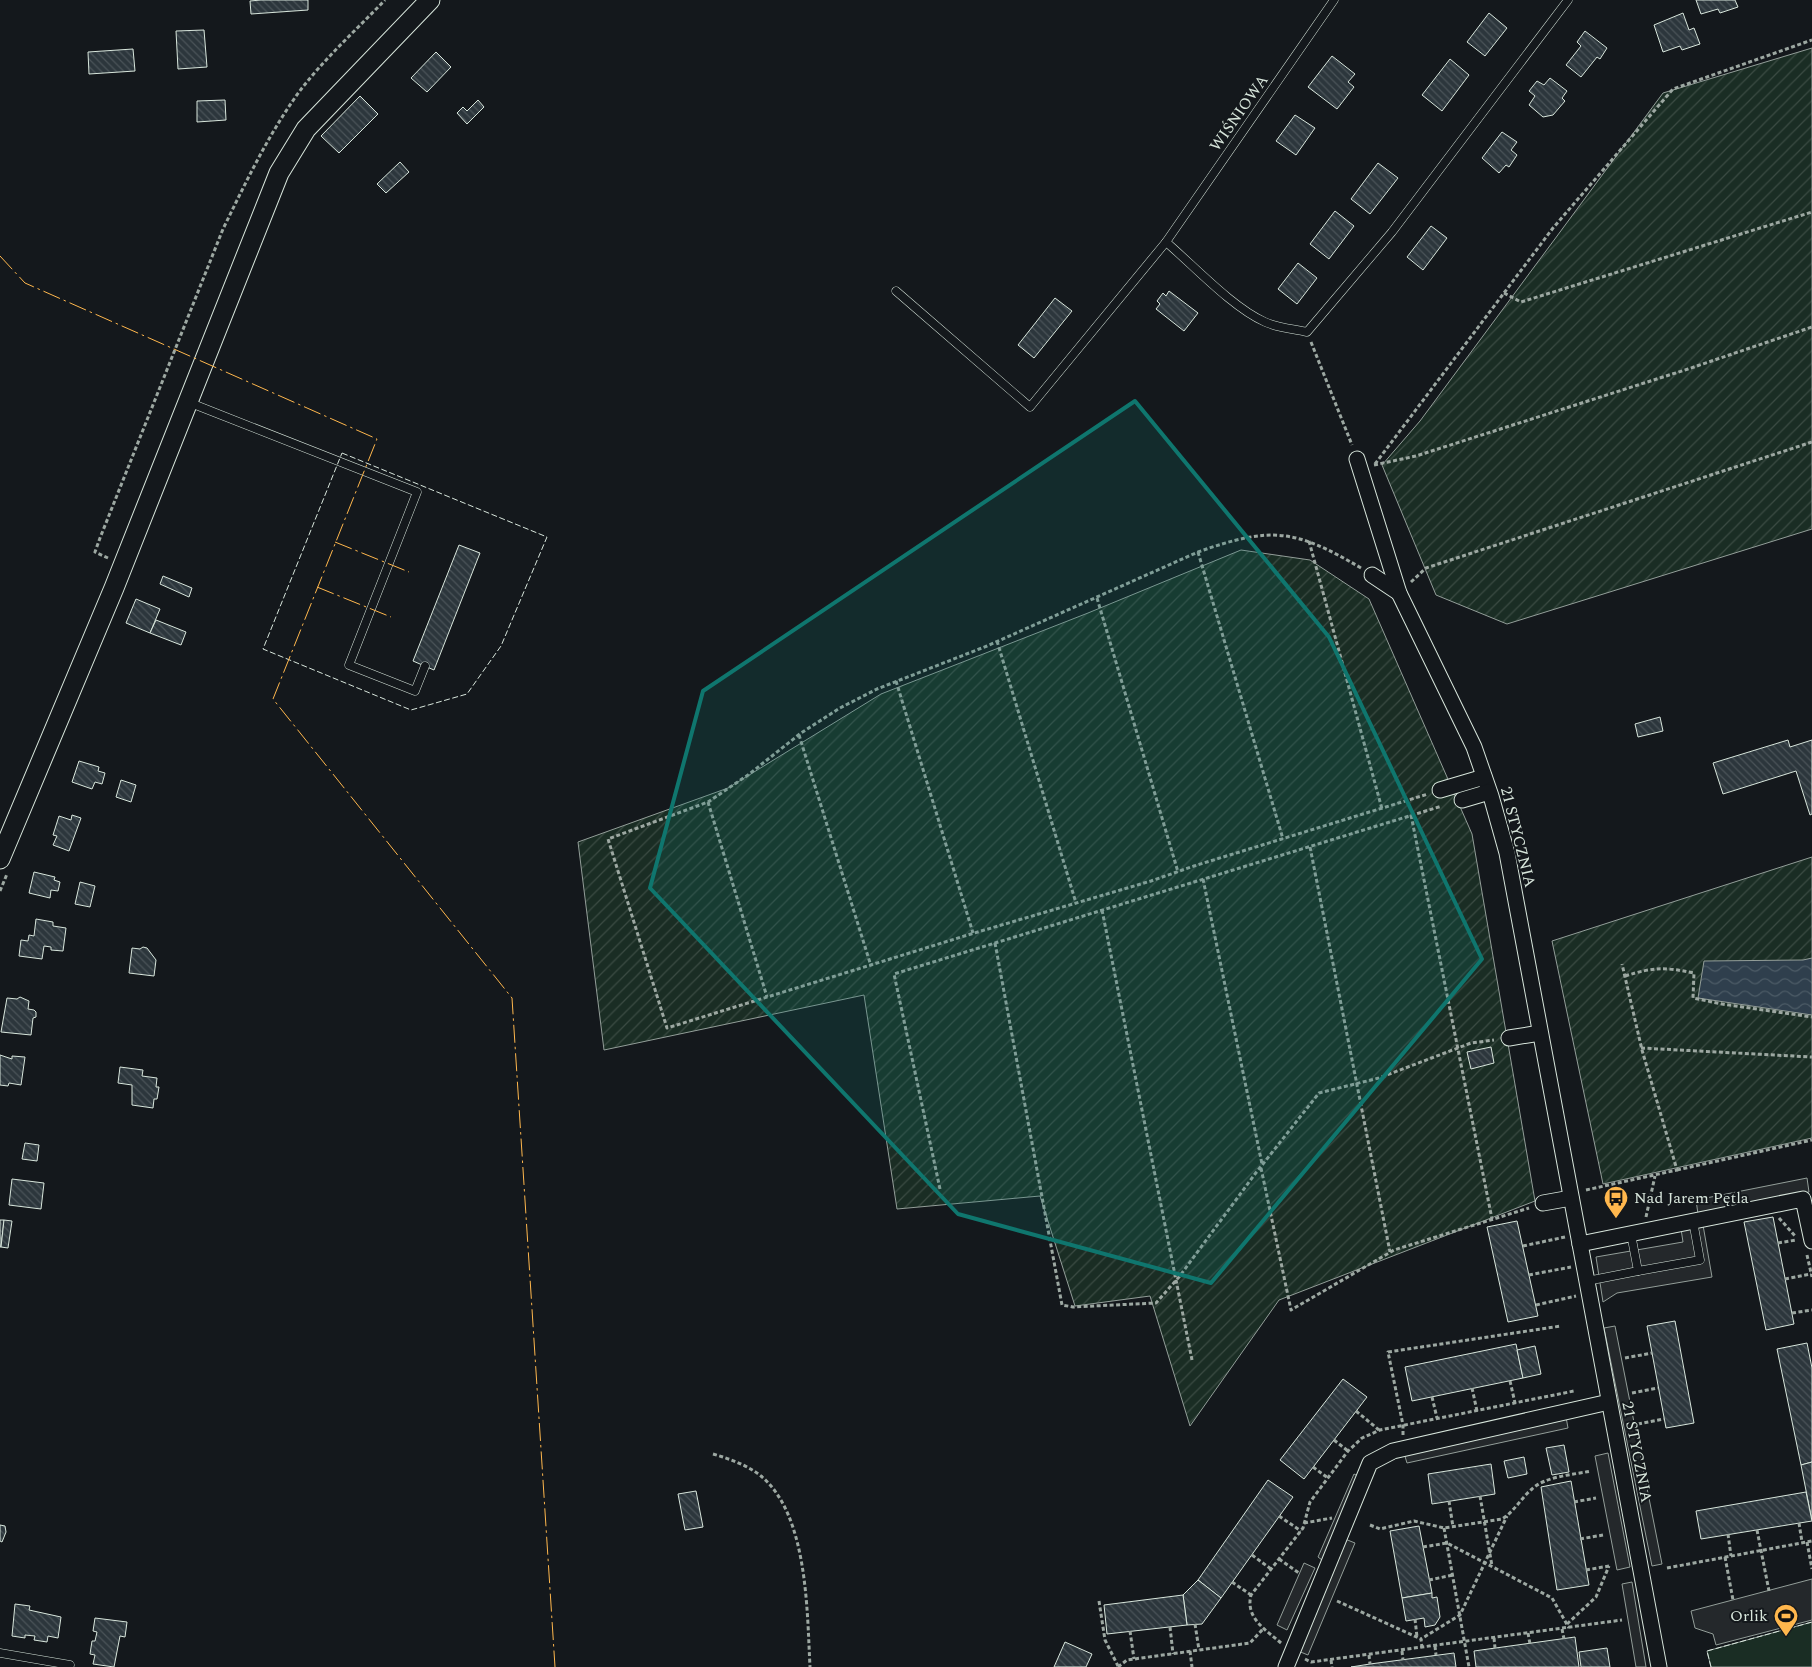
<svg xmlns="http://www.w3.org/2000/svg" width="1812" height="1667" viewBox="0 0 1812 1667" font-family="Spectral,serif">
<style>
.garden{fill:url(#garden-furrows);stroke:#939e99}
.pitch{fill:#1a2d24;stroke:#939e99}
.parking{fill:#24282b;stroke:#939e99}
.water{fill:url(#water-waves);stroke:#939e99}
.building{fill:url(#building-back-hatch);stroke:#d8e6dc}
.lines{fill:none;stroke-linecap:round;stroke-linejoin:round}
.service-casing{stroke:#d8e6dc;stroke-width:9}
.minor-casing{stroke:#d8e6dc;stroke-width:17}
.tertiary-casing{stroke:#d8e6dc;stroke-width:21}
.path{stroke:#9da8a2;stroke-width:3;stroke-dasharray:4 2.5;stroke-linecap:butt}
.service{stroke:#14181c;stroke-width:8}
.minor{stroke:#14181c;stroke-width:15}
.tertiary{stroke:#14181c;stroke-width:19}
.fence{stroke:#d8e6dc;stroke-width:1;stroke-dasharray:6 2.5;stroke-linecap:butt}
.power{stroke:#ffb74d;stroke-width:1;stroke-dasharray:18 4 2.5 4;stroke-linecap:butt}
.marked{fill:#0f766e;fill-opacity:0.2;stroke:#0f766e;stroke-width:4;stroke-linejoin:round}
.labels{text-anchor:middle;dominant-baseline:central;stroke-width:4;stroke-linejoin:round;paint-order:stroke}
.street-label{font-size:16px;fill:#d8e6dc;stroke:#14181c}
.poi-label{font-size:16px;fill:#d8e6dc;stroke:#14181c;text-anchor:start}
</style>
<defs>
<pattern id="garden-furrows" width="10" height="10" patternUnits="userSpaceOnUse" patternTransform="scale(1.25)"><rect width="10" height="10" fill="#1a2d24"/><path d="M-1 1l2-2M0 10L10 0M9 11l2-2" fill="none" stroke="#3b4b43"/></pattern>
<pattern id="water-waves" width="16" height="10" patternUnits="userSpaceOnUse" patternTransform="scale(1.25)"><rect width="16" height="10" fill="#2f3f4d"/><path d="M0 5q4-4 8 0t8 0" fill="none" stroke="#4c5b66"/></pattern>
<pattern id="building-back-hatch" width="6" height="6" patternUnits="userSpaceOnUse" patternTransform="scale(1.25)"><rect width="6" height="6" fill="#2c363c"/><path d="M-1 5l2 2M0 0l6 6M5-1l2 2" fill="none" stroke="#4a5358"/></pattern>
</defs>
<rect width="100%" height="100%" fill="#14181c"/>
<g class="garden">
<path d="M1812 48V529L1507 624 1436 595 1382 465 1420 421 1663 93Z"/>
<path d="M1241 550 1310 560 1369 599 1472 834 1535 1201 1279 1300 1190 1426 1150 1296 1075 1306 1040 1196 897 1209 864 995 604 1050 578 842 728 788 881 694 1088 613Z"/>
<path d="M1812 857V1138L1603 1184 1552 941Z"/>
</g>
<path class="pitch" d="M1812 1622V1667H1711L1707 1651Z"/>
<g class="parking">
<path d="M1807 1178 1809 1192 1698 1214 1696 1200Z"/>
<path d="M1703 1225 1712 1277 1617 1293 1603 1302 1596 1257 1683 1242 1681 1229Z"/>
<path d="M1615 1326 1662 1564 1652 1566 1604 1328Z"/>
<path d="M1566 1417 1568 1428 1407 1463 1404 1453Z"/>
<path d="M1608 1453 1630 1567 1617 1570 1595 1456Z"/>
<path d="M1354 1474 1358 1476 1322 1560 1318 1557Z"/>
<path d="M1345 1539 1355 1543 1308 1655 1298 1651Z"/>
<path d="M1304 1563 1315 1568 1287 1630 1277 1625Z"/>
<path d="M1812 1579V1620L1716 1645 1713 1634 1695 1628 1691 1611Z"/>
<path d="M1632 1582 1646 1667H1636L1622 1584Z"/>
</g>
<path class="water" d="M1812 958V1015L1698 998 1704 961 1803 960Z"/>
<g class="building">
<path d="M261 0H308V10L251 14 250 1Z"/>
<path d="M1696 0H1735L1738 7 1720 13 1718 9 1701 14Z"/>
<path d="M1489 13 1507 28 1485 56 1467 42Z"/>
<path d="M1683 13 1689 30 1694 28 1700 44 1682 50 1680 46 1663 52 1654 25Z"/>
<path d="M204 30 207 67 178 69 176 31Z"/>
<path d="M1585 31 1607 48 1600 59 1597 57 1581 77 1566 65 1581 46 1577 42Z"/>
<path d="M133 49 135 71 89 74 88 52Z"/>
<path d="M436 52 451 67 427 92 411 78Z"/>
<path d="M1332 56 1355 74 1348 82 1354 87 1337 109 1308 87Z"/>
<path d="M1450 59 1469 75 1442 111 1422 95Z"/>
<path d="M1550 78 1567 91 1562 98 1565 101 1553 115 1543 117 1529 105 1535 96 1529 91 1537 81 1544 85Z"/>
<path d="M360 96 378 114 339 153 321 136Z"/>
<path d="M225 100 226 120 197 122V101Z"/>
<path d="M478 100 484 107 467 124 457 113 463 107 467 111Z"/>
<path d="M1295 115 1315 128 1296 155 1276 141Z"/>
<path d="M1502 132 1517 142 1511 150 1517 155 1509 167 1506 165 1499 173 1482 158Z"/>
<path d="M400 162 409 172 386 193 377 184Z"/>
<path d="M1378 163 1398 178 1370 214 1351 199Z"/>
<path d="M1335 211 1354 226 1329 259 1310 244Z"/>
<path d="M1431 226 1447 238 1423 270 1407 257Z"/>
<path d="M1298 263 1317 278 1297 304 1278 289Z"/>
<path d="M1169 291 1198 313 1184 331 1156 309 1160 304 1157 301 1163 293 1166 296Z"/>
<path d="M1055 298 1072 311 1034 358 1018 345Z"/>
<path d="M459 545 480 553 434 670 413 661Z"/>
<path d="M163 576 192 588 189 597 160 584Z"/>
<path d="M136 599 160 609 150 633 126 623Z"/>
<path d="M156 620 186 632 181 645 150 633Z"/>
<path d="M1660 717 1663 731 1638 737 1635 724Z"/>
<path d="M1788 740 1790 747 1812 740V814L1810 815 1796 771 1723 794 1713 763Z"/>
<path d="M79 761 99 767 98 771 105 773 102 784 95 782 92 789 72 782Z"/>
<path d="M121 780 136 785 131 802 116 797Z"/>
<path d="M72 815 81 818 69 851 53 845 57 836 53 835 59 816 71 820Z"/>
<path d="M34 872 55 877 54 880 60 882 58 891 51 890 50 898 29 893Z"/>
<path d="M80 882 95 886 90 907 75 904Z"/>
<path d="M36 919 53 922V926L66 928 63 951 51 950V947L44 946 42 959 19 956 21 940 28 941 29 935 34 936Z"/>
<path d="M143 947 147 948 156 960 154 976 129 973 132 948 140 949Z"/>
<path d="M20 997 29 1001 28 1009 34 1010 36 1012V1017L33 1018 31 1035 1 1032 7 998 17 999Z"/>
<path d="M1491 1047 1494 1063 1471 1069 1467 1052Z"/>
<path d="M0 1055 12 1059V1056L25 1057 21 1085 9 1083 8 1086 0 1085Z"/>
<path d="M120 1067 143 1070 142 1076 157 1078 156 1087H159L157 1099H154L153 1108 132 1105V1085L118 1083Z"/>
<path d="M25 1143 39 1145 37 1161 22 1159Z"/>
<path d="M12 1179 44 1183 41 1209 9 1205Z"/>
<path d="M1773 1217 1794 1324 1766 1330 1744 1222Z"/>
<path d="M0 1220H4L1 1247H0Z"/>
<path d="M4 1220 12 1221 8 1248 1 1247Z"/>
<path d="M1517 1221 1538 1316 1508 1322 1487 1227Z"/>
<path d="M1675 1321 1694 1423 1666 1428 1647 1326Z"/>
<path d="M1807 1343 1812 1368V1462L1801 1465 1777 1349Z"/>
<path d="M1516 1344 1523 1378 1412 1401 1405 1367Z"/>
<path d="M1535 1346 1541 1374 1523 1378 1517 1350Z"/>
<path d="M1343 1379 1367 1397 1304 1479 1280 1460Z"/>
<path d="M1564 1445 1569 1472 1552 1475 1546 1448Z"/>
<path d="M1524 1457 1527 1474 1508 1478 1504 1461Z"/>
<path d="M1812 1462V1521L1801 1465Z"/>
<path d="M1491 1464 1495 1494 1432 1504 1428 1474Z"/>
<path d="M1268 1480 1293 1497 1221 1598 1198 1580Z"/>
<path d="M1571 1481 1589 1585 1557 1590 1541 1487Z"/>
<path d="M696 1491 703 1527 685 1530 678 1494Z"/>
<path d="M1806 1492 1812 1521 1701 1539 1696 1511Z"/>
<path d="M0 1525 5 1526 6 1532 2 1542 0 1541Z"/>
<path d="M1419 1526 1432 1593 1402 1598 1390 1531Z"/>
<path d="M1198 1580 1221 1598 1202 1624 1187 1625 1183 1595Z"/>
<path d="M1432 1593V1598L1437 1597 1440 1617 1435 1625 1425 1627 1424 1618 1406 1621 1402 1598Z"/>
<path d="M1183 1595 1187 1625 1107 1634 1104 1605Z"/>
<path d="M15 1604 30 1606 29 1610 61 1617 58 1638 48 1636 47 1642 34 1640 35 1636 25 1635V1638L12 1636Z"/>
<path d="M95 1618 127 1622 125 1637 120 1636 114 1667 93 1664 95 1655 90 1654 92 1641H95L97 1632 93 1631Z"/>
<path d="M1575 1637 1579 1667H1476L1474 1651Z"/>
<path d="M1065 1642 1092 1654 1086 1667H1054Z"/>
<path d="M1607 1648 1610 1667H1581L1579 1652Z"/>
<path d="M1454 1653 1456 1667H1351L1370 1664Z"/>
</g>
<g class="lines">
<defs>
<g id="service">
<path d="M1166 242C1194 266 1233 308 1265 322 1278 328 1294 329 1307 332L1392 232 1568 0"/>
<path d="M896 291 1030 407 1166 242 1334 0"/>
<path d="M188 402 417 492 349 665 415 691 425 666"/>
<path d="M1638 1271 1700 1260 1693 1221"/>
<path d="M1587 1281 1638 1271 1631 1234"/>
<path d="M0 1653 70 1665"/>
</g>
<g id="minor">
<path d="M1357 459 1399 593 1474 747 1491 796 1507 853 1659 1667"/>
<path d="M1372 575 1399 593"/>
<path d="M1440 790 1484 777"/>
<path d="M1462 800 1489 792"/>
<path d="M1509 1038 1540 1033"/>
<path d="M1543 1203 1571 1198"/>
<path d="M1580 1244 1803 1199 1812 1241"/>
<path d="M1286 1667 1370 1463 1393 1451 1609 1402"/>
</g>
<path id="tertiary" d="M0 859 114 588 279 173 306 129 430 0"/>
</defs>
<use href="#service" class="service-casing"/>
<use href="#minor" class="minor-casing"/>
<use href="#tertiary" class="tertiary-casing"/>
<g class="path">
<path d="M1504 293 1521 302 1812 212"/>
<path d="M1311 342 1352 445"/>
<path d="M1375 464 1553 228 1673 89 1812 40"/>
<path d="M1374 465 1416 456 1688 369 1812 327"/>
<path d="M1309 541 1382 809"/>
<path d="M1198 552 1283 839"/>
<path d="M108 558 95 552 100 538 223 229C246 182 268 135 299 92 324 59 356 30 385 0"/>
<path d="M1361 568C1295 529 1271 526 1198 552L987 646 877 689 840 708 801 733 748 775 708 802 608 839 667 1028 971 934 1151 881 1194 866 1428 794"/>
<path d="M1411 582 1426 568 1812 442"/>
<path d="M1097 598 1178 872"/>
<path d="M997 641 1076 903"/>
<path d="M896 681 973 933"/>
<path d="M799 735 871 966"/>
<path d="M708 802 767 997"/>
<path d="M1411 815 1492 1219"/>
<path d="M1310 847 1390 1252"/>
<path d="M1203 879 1262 1164"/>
<path d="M0 891 7 874"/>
<path d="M1102 910 1192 1360"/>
<path d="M995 943 1062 1305 1073 1307 1156 1303 1179 1277 1255 1174 1319 1093 1379 1078 1471 1043 1494 1040"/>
<path d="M1625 976C1654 967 1664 967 1694 973L1693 998 1722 1004 1812 1017"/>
<path d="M1641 1048 1812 1057"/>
<path d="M1261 1168 1291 1310 1394 1250 1529 1208"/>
<path d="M1677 1170 1812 1140"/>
<path d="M940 1189 894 974 1442 806"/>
<path d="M1586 1190 1677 1170 1642 1050 1622 964"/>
<path d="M1646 1217 1655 1176"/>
<path d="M1779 1218 1795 1236"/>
<path d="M1778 1243 1796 1240"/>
<path d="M1523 1246 1565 1237"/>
<path d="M1807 1255 1812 1277"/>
<path d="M1529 1275 1571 1267"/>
<path d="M1785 1279 1811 1274"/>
<path d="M1536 1305 1576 1296"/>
<path d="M1792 1313 1812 1310"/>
<path d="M1625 1358 1652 1353"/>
<path d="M1510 1381 1515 1403"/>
<path d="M1472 1388 1477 1411"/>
<path d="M1632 1393 1658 1388"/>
<path d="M1432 1397 1437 1418"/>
<path d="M1356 1411 1379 1430"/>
<path d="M1638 1424 1664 1419"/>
<path d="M1403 1435V1425L1388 1352 1561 1326"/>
<path d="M1334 1440 1348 1451"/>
<path d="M713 1454C730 1459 747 1465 761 1476 808 1515 807 1611 810 1667"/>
<path d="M1313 1467 1328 1478"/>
<path d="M1480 1496 1492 1566"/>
<path d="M1449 1501 1453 1527"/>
<path d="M1574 1502 1596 1498"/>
<path d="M1279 1516 1301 1531"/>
<path d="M1304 1523 1332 1518"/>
<path d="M1799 1523 1802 1542"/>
<path d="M1370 1525 1380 1529 1414 1521 1444 1528 1502 1519C1514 1512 1521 1498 1532 1489 1546 1476 1572 1475 1591 1471"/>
<path d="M1444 1528 1469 1667"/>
<path d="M1757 1530 1769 1591"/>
<path d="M1728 1534 1731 1556"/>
<path d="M1580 1539 1603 1535"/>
<path d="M1807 1542 1812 1569"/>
<path d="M1423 1547 1447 1543 1552 1598 1569 1628"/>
<path d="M1252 1555 1271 1569"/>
<path d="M1725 1557 1733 1600"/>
<path d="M1279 1559 1299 1573"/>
<path d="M1667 1568 1812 1541"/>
<path d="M1586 1570 1609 1566"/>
<path d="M1429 1580 1453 1575"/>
<path d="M1232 1582 1251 1595"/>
<path d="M1099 1601 1105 1640 1118 1666"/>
<path d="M1337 1601 1421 1639"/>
<path d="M1415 1619 1417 1637"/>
<path d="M1195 1624 1199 1650"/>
<path d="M1567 1624 1596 1597 1609 1566"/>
<path d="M1170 1627 1173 1654"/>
<path d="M1562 1629 1564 1639"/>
<path d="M1130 1631 1134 1659"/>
<path d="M1528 1633 1530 1644"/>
<path d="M1494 1638 1495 1648"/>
<path d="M1281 1643C1266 1630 1245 1618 1251 1595L1303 1528 1310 1502 1348 1451 1362 1438 1380 1430 1574 1391"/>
<path d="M1435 1646 1436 1655"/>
<path d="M1422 1648 1421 1639 1460 1615 1507 1516"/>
<path d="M1190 1651 1192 1667"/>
<path d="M1402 1651 1403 1660"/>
<path d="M1369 1655 1370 1664"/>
<path d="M1305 1659 1311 1662 1622 1620"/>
<path d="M1331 1660 1332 1667"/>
<path d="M1118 1667 1127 1660 1250 1643 1264 1628"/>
</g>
<use href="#service" class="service"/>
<use href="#minor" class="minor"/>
<use href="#tertiary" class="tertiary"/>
<g class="fence">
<path d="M342 453 547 537 501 646 467 694 411 710 263 649Z"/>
<path d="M1711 1667 1707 1651 1812 1622"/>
</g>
<g class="power">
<path d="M0 256 25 283 377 439 273 699 512 998 555 1667"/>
<path d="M335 542 409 572"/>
<path d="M317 587 391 617"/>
</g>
</g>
<path class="marked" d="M1135 401 1329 637 1482 959 1211 1283 958 1214 650 888 703 691Z"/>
<defs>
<symbol id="bus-pin" viewBox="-11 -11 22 30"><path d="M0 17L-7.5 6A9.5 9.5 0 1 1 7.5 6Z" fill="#ffb74d" stroke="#14181c"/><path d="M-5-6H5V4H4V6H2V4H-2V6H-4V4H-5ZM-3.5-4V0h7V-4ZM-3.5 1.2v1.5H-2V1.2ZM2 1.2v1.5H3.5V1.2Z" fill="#111"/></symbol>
<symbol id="stadium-pin" viewBox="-11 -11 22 30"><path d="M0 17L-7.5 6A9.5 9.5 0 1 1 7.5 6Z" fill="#ffb74d" stroke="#14181c"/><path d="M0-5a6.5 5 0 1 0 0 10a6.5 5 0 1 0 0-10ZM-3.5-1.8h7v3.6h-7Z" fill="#111"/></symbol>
</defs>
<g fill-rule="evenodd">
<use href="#bus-pin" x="1602" y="1184" width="28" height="38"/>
<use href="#stadium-pin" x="1772" y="1602" width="28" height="38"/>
</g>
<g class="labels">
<g class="street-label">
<text transform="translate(1239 113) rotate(-55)">WIŚNIOWA</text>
<text transform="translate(1518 837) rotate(76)">21 STYCZNIA</text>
<text transform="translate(1637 1452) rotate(79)">21 STYCZNIA</text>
</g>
<g class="poi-label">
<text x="1634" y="1198">Nad Jarem Pętla</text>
<text x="1768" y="1616" text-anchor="end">Orlik</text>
</g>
</g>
</svg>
